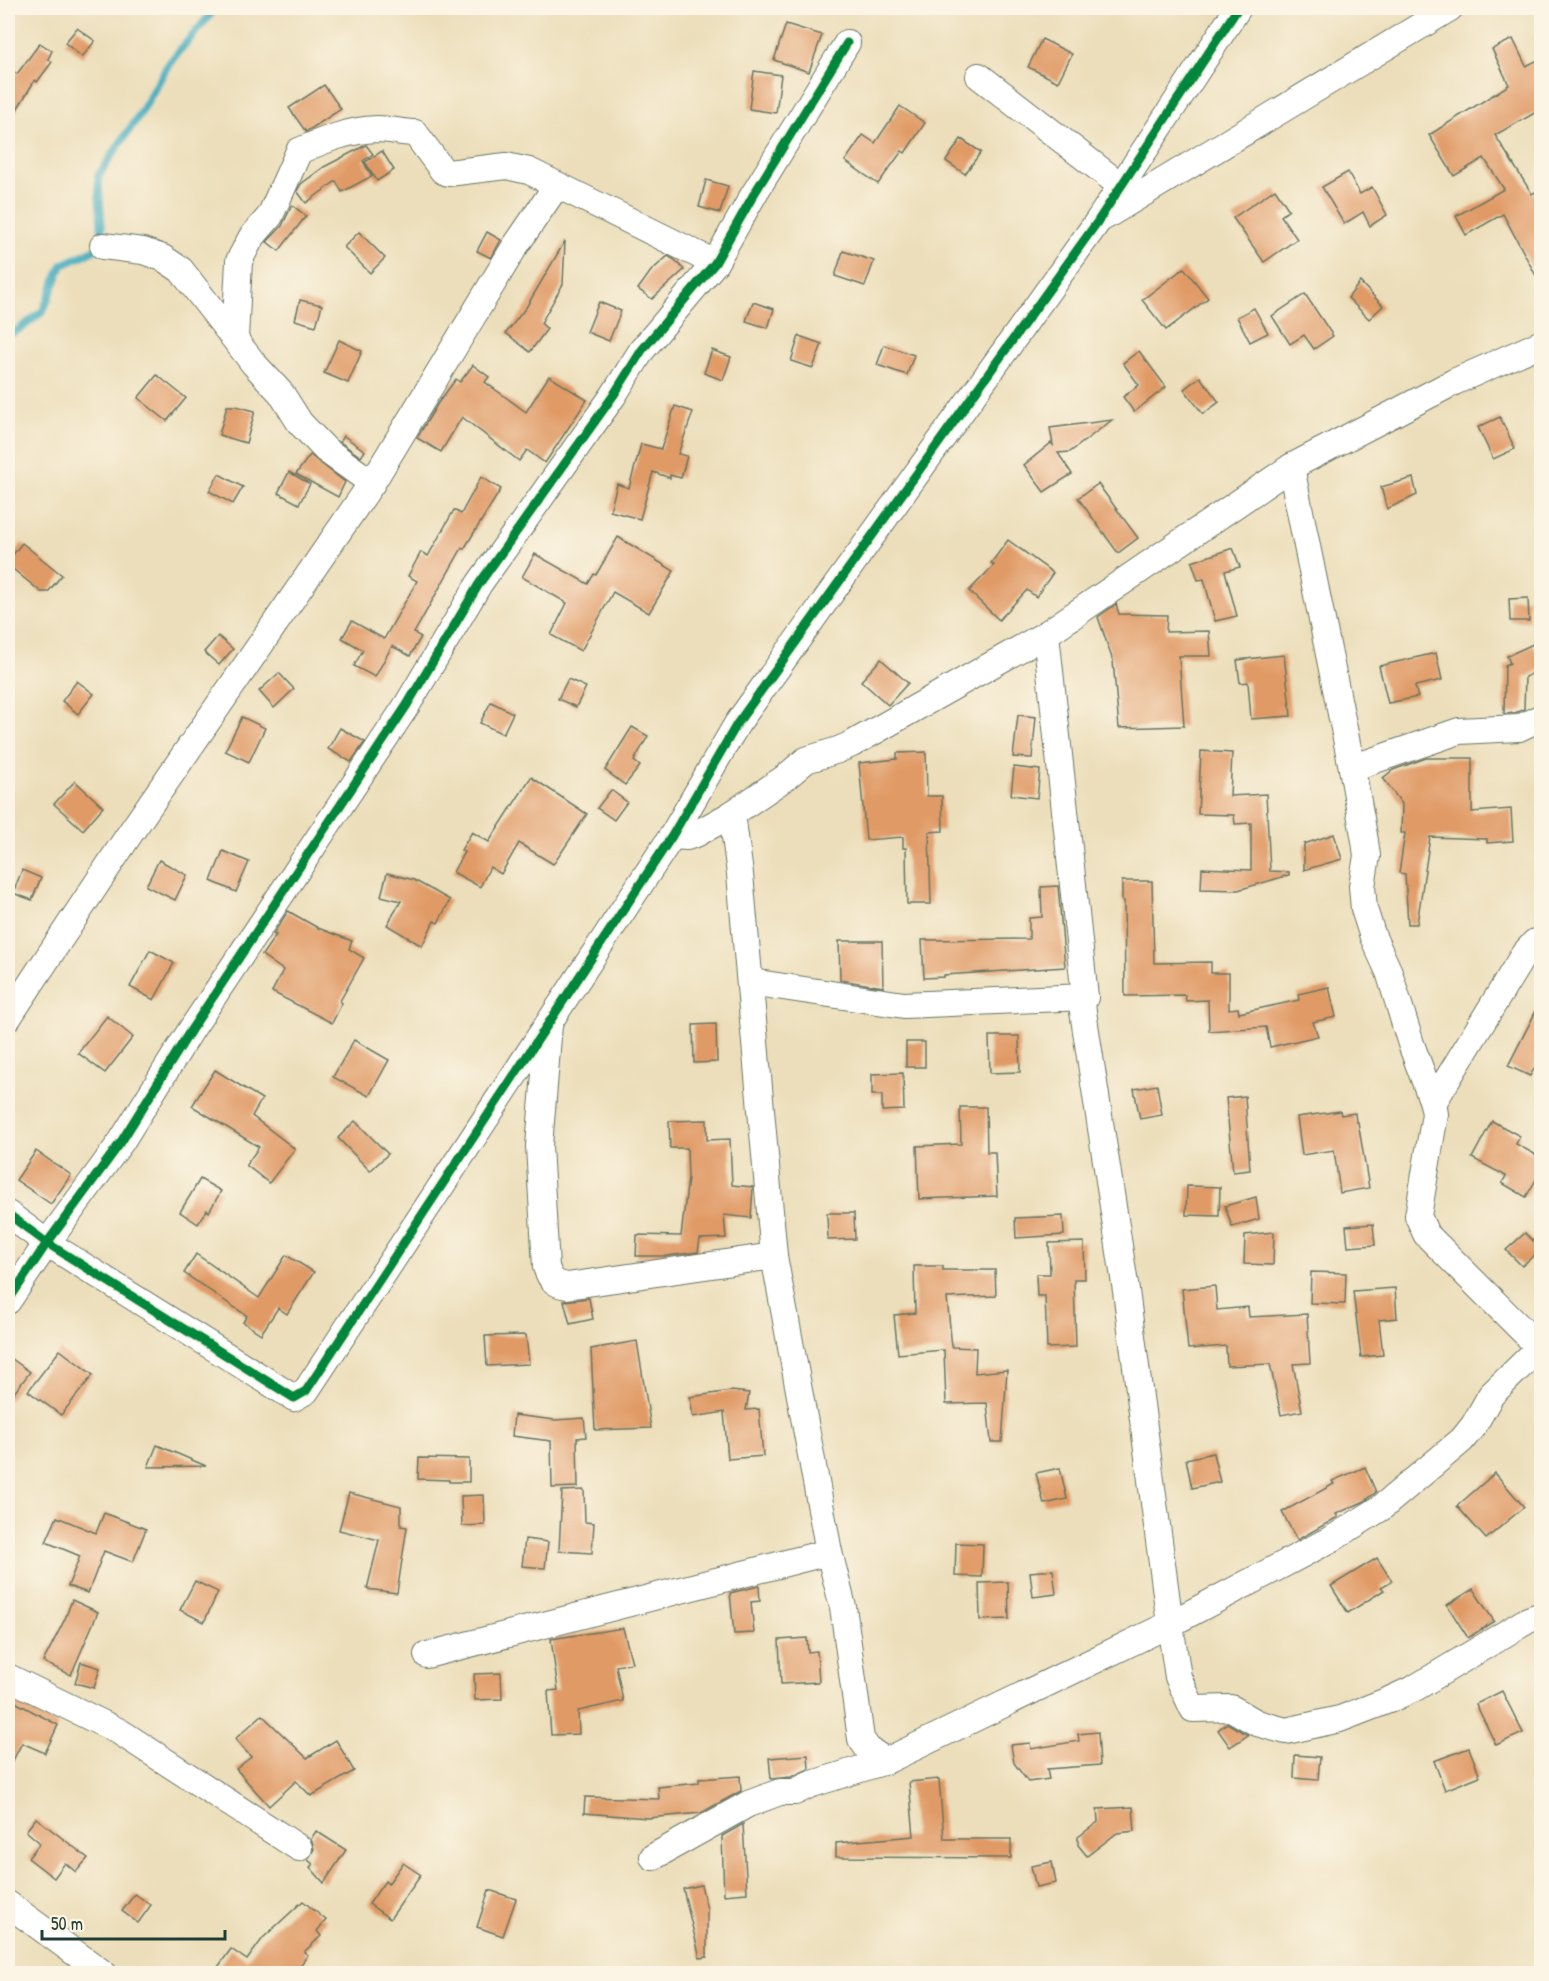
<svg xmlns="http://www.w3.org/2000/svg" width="1549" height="1981" viewBox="0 0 1549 1981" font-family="'Patrick Hand',sans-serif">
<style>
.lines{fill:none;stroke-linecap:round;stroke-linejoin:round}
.stream{stroke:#3fabbe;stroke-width:8}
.building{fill:#e09a65}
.street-casing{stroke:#677563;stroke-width:28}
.street{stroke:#fff;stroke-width:26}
.cycleway-casing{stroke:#fcf5e5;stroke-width:13}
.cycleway{stroke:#00873e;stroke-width:9}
</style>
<rect width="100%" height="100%" fill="#fcf5e5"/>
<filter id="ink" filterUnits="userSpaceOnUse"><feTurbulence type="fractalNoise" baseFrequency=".0167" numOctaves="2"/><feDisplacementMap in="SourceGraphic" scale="12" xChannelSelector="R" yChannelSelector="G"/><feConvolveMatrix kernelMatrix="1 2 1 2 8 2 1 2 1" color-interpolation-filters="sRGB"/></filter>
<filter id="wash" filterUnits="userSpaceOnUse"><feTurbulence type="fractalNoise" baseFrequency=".008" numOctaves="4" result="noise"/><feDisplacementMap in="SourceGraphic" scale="24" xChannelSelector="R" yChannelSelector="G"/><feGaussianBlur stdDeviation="1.35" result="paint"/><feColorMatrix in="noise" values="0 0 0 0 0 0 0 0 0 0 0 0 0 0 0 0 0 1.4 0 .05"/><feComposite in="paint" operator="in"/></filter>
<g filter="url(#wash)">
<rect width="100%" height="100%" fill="#ecdeba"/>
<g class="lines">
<path class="stream" d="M8 335 20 329 43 311 62 265 103 246 98 176 142 111 169 63 216 8"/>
</g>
<g id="blocks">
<g class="building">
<path d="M786 24 822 35 809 72 774 60Z"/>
<path d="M77 28 95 41 82 57 65 43Z"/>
<path d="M1042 39 1072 54 1058 82 1028 67Z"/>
<path d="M1513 39 1526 66 1542 58V109L1495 135 1532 194 1535 192 1542 204V287L1503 214 1466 235 1456 216 1504 189 1484 158 1454 176 1429 135 1509 85 1492 49Z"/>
<path d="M40 43 52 51 48 59 52 62 37 82 35 80 8 124V68L17 74Z"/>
<path d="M754 71 781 75 776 113 749 109Z"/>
<path d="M324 85 341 109 306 132 289 108Z"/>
<path d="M900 106 925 123 905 153 902 151 878 184 845 161 863 135 875 143Z"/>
<path d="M961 139 981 152 965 174 946 161Z"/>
<path d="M366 145 373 154 363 161 372 176 342 192 336 181 306 203 297 191 301 184 324 167Z"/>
<path d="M382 151 394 170 377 181 365 162Z"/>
<path d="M1348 172 1360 194 1372 187 1387 215 1370 226 1363 212 1344 224 1322 187Z"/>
<path d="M706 180 728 186 720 213 699 207Z"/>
<path d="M1275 189 1289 210 1281 216 1297 239 1264 262 1233 218Z"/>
<path d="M292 205 306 216 279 251 267 242 282 226Z"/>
<path d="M359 232 385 258 370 273 344 247Z"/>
<path d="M487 232 501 240 491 258 477 251Z"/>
<path d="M565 241 563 284 541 323 547 329 530 352 506 333 527 306Z"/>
<path d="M843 251 874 261 865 286 835 276Z"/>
<path d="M668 256 675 260 684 270 652 299 638 289 651 271Z"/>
<path d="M1184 268 1208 298 1166 330 1142 300Z"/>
<path d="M1360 282 1383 306 1369 319 1348 298Z"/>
<path d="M1305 294 1333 336 1314 349 1304 335 1290 344 1272 316Z"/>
<path d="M300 300 322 305 316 326 295 320Z"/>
<path d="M599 302 621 311 609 341 587 332Z"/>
<path d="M753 302 774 309 768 328 746 321Z"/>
<path d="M1254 308 1268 333 1250 342 1237 317Z"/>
<path d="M799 336 822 344 813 368 791 361Z"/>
<path d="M339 340 362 351 348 383 324 373Z"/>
<path d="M884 345 914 355 907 375 877 365Z"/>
<path d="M712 350 731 357 723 380 704 373Z"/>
<path d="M1139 351 1166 387 1134 412 1123 397 1139 385 1123 363Z"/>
<path d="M473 365 489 377 485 382 526 412 549 376 587 400 545 463 527 450 519 461 462 417 441 452 417 438 438 403 456 379 460 382Z"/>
<path d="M157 375 186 398 167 421 138 398Z"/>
<path d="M1200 377 1219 402 1203 414 1184 389Z"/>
<path d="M227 406H236L255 411 246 443 219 435Z"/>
<path d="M675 406 693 412 678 454 687 456 681 478 670 475V478L653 472 640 519 610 511 617 484 629 488 641 444 661 449Z"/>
<path d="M1500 417 1515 449 1493 459 1478 427Z"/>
<path d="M1112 420 1070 452 1058 453 1072 474 1044 492 1024 465 1051 443 1053 445 1050 428Z"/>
<path d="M344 436 365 451 361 457 340 442Z"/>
<path d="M310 455 345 482 338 497 296 474Z"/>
<path d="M289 472 310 484 299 504 278 493Z"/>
<path d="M219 474 243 487 233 504 209 491Z"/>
<path d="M481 477 501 489 464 549 462 548 414 633 421 637 410 656 392 646 375 677 354 666 363 650 342 638 352 621 384 639 417 581 408 576 421 552 428 556 454 510 461 514Z"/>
<path d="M1413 478 1417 495 1387 509 1381 487Z"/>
<path d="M1098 484 1138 538 1118 553 1078 498Z"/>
<path d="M618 537 674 571 649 613 613 592 581 651 551 635 567 603 522 577 535 554 588 584 594 574 596 575Z"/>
<path d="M1008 540 1053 573 1036 597 1027 590 999 620 969 591 994 565 991 563Z"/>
<path d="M22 543 62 575 48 592H41L8 565V561Z"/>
<path d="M1233 548 1240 567 1225 571 1237 616 1215 621 1204 579 1198 580 1192 562Z"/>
<path d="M1528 598 1529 621H1510L1509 599Z"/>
<path d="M1116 604 1119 614 1167 615 1166 632 1209 631 1211 656H1179L1184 726 1119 728 1113 661 1098 617Z"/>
<path d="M218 636 233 649 219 665 204 652Z"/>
<path d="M1533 644 1542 661V669L1525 677 1524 709 1515 713 1504 714 1505 665 1510 663 1507 656Z"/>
<path d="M1436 653 1442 680 1415 686 1418 697 1388 703 1379 666Z"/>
<path d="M1284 655 1291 716 1251 719 1248 682 1240 683 1237 660Z"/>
<path d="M881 659 908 683 888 705 861 681Z"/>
<path d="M279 673 294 689 274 708 259 691Z"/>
<path d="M568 679 586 687 576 707 558 699Z"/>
<path d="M77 681 94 694 78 714 62 701Z"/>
<path d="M491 702 513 713 503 734 480 723Z"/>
<path d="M1018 715 1036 717 1032 758 1013 757Z"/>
<path d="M242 717 265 728 249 762 225 751Z"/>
<path d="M632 727 648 736 634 761 640 766 625 785 605 770Z"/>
<path d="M340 728 365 742 351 762 328 749Z"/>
<path d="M1201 751 1232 753 1230 796 1266 794 1270 871 1289 872V875L1238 890 1201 889 1202 868 1251 870V823L1235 824 1234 815 1198 814Z"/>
<path d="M926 752 927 796H942L943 831 929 832 931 904H907L906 848H903V837L866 840 859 763 897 759V753Z"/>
<path d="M1426 758H1472V812L1511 809 1513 841 1487 843V839L1430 837 1417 924H1408L1405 874 1399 873 1405 833H1401L1402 804 1383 778 1393 770Z"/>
<path d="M1014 767 1040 770 1037 798 1011 795Z"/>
<path d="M531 777 587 814 555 862 553 864 519 843 501 874 490 867 480 887 453 872 464 852 461 850 472 832 489 842Z"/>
<path d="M75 781 103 807 83 830 54 804Z"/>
<path d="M611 790 627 802 614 820 597 808Z"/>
<path d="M1334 834 1342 859 1304 870V844Z"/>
<path d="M223 851 249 862 236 892 211 881Z"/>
<path d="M159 860 187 875 175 900 146 886Z"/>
<path d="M22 870 41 878 32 900 13 893Z"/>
<path d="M387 873 414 880 450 900 438 923 434 921 422 946 387 925 401 901 381 896Z"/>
<path d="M1122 881H1152L1154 963 1211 962V973H1229V1009L1238 1008 1239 1013 1299 1000 1298 994 1329 987 1336 1017 1313 1022 1318 1036 1270 1047 1266 1027 1209 1031 1208 1000 1186 1001 1185 995 1125 996 1124 901H1122Z"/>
<path d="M1058 886 1065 967 944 975V977L924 978 922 940 1029 939V918L1042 917 1041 887Z"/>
<path d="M288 911 318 928 352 941 349 949 364 958 340 1001 342 1003 332 1023 272 992 283 970 262 955 276 935 273 934Z"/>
<path d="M839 941H882L883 987 840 980Z"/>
<path d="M150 950 174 963 154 1000 130 987Z"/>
<path d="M1542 999V1054L1530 1076 1508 1066Z"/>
<path d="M107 1016 133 1037 105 1073 78 1053Z"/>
<path d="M716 1024 717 1062 694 1063 693 1025Z"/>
<path d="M989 1036H1019L1020 1072 990 1073Z"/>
<path d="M354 1040 389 1060 369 1096 333 1077Z"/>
<rect x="906" y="1042" width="19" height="25"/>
<path d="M215 1070 262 1099 252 1116 295 1149 269 1183 246 1165 259 1147 192 1106Z"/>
<path d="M903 1073 904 1110 882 1111V1095H872V1074Z"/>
<path d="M1157 1085 1162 1115 1140 1119 1134 1089Z"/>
<path d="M1245 1096 1250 1170 1233 1172 1226 1098Z"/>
<path d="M960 1107H986L987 1152H995L997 1196 919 1199 917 1146 961 1144Z"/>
<path d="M1340 1111 1341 1115 1355 1113 1356 1122H1358L1369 1188 1340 1193 1334 1150 1302 1155 1297 1117Z"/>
<path d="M707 1120V1140L730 1139 732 1185 753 1187 751 1218 724 1215 726 1238 700 1239 698 1252 667 1256H636L637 1235 681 1236 688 1178 687 1148H670L669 1121Z"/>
<path d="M355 1121 388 1154 370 1171 338 1138Z"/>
<path d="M1492 1121 1520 1136 1516 1144 1542 1158V1169L1526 1197 1502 1183 1506 1176 1472 1158Z"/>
<path d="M36 1151 71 1175 51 1204 16 1180Z"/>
<path d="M200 1179 221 1191 209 1212 207 1210 198 1224 180 1212Z"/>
<path d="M1187 1186 1220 1187 1219 1216 1186 1215Z"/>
<path d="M1256 1197 1259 1219 1232 1227 1225 1206Z"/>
<path d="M827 1213H854L855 1239 828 1240Z"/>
<path d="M1063 1216 1064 1235 1016 1238 1015 1218Z"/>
<path d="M1373 1224 1375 1245 1348 1247 1346 1226Z"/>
<path d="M1274 1232 1273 1265 1244 1264 1245 1235Z"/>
<path d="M1525 1233 1541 1249 1522 1266 1506 1250Z"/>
<path d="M1084 1242 1085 1279H1074L1076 1347 1047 1348 1045 1296H1037L1036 1274H1050L1049 1243Z"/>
<path d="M196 1254 259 1298 286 1255 314 1272 287 1314 278 1308 261 1334 243 1322 247 1316 184 1273Z"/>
<path d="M914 1266H943V1270H995L996 1296 947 1298 952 1347 976 1348 975 1373 1007 1370 1002 1442H991L987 1403 946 1404 944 1350 898 1354 894 1315 915 1313Z"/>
<path d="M1311 1272 1346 1273 1345 1304 1310 1303Z"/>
<path d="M1215 1286 1217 1310 1248 1307 1249 1317 1307 1314 1310 1363 1293 1364 1302 1411 1281 1415 1270 1364 1227 1366 1226 1346 1188 1349 1182 1289Z"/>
<path d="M1395 1288 1397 1318 1379 1320 1383 1355 1361 1357 1353 1291Z"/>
<path d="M589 1298 593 1319 570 1324 564 1301Z"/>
<path d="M526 1335 529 1364 487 1366 485 1336Z"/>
<path d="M637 1341 651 1428 595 1430 591 1349Z"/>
<path d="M60 1350 93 1375 61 1415 28 1391Z"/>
<path d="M8 1356 30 1372 8 1401Z"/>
<path d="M731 1391 749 1393 746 1410 759 1409 763 1456 728 1459 724 1412 693 1417 690 1397Z"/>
<path d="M514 1415 555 1420 584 1418 586 1437 577 1438 578 1487 552 1488 551 1441 512 1436Z"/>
<path d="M157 1445 206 1466 148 1467Z"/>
<path d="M1213 1453 1220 1482 1192 1488 1186 1459Z"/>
<path d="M419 1458 469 1459V1482H449V1480L418 1479Z"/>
<path d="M1365 1467 1376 1492 1365 1501 1336 1514 1338 1517 1297 1540 1282 1512 1334 1484 1332 1481Z"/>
<path d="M1060 1468 1067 1499 1044 1504 1036 1473Z"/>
<path d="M1495 1473 1524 1507 1486 1539 1457 1506Z"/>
<path d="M584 1490 585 1522 594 1523 592 1553 559 1551 562 1491Z"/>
<path d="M349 1493 401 1506V1526L407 1527 397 1593 367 1589 379 1540 339 1530Z"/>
<path d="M484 1495 485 1525 462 1526 461 1496Z"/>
<path d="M104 1513 146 1529 133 1562 104 1551 88 1593 68 1586 80 1556 46 1542 57 1517 96 1533Z"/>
<path d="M525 1539 548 1542 545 1568 522 1566Z"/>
<path d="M956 1543 983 1544 982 1577 955 1576Z"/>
<path d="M1377 1558 1392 1581 1381 1587 1384 1590 1348 1613 1331 1586Z"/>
<path d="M1053 1570 1056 1594 1033 1597 1030 1572Z"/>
<path d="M195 1581 218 1592 204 1622 180 1610Z"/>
<path d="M1008 1582 1009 1619 980 1620 979 1583Z"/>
<path d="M759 1586 760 1601 751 1602 754 1633 734 1634 730 1593Z"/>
<path d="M1473 1589 1494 1621 1468 1638 1447 1605Z"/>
<path d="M72 1600 98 1612 71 1675 43 1662 65 1619Z"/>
<path d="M623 1628 632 1663 616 1666 623 1701 578 1711 579 1734 551 1735 548 1691 558 1690 551 1639Z"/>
<path d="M807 1638 808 1652 817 1651 819 1682 781 1684 779 1640Z"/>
<path d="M81 1662 100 1668 94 1688 75 1683Z"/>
<path d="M501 1673 502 1699 475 1700 474 1674Z"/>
<path d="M1502 1691 1523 1733 1496 1745 1476 1704Z"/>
<path d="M15 1702 58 1725 45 1753 22 1743 8 1770V1716Z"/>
<path d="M262 1715 307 1758 336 1740 354 1771 311 1796 296 1781 269 1806 236 1769 251 1757 235 1739Z"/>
<path d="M1227 1723 1248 1735 1230 1747 1218 1730Z"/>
<path d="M1098 1732 1100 1765 1047 1769 1049 1779 1028 1782 1014 1763 1011 1745 1030 1743 1031 1749 1079 1741 1078 1734Z"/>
<path d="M1469 1748 1480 1776 1445 1790 1434 1761Z"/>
<path d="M808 1755 809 1769 791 1777 771 1779 769 1758Z"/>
<path d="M1295 1755 1320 1757 1318 1780 1294 1778Z"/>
<path d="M740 1776 741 1791 701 1813 648 1818 584 1813 585 1797 659 1799 658 1787 699 1783V1779Z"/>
<path d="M939 1779 944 1839H1011V1858L836 1857V1843L914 1836 909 1782Z"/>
<path d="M1133 1807 1135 1831 1117 1833 1087 1856 1078 1845V1837L1098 1822 1097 1809Z"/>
<path d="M36 1818 88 1858 76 1872 65 1863 54 1878 28 1858 40 1843 26 1831Z"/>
<path d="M743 1824 747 1893 724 1895 722 1836Z"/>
<path d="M316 1831 346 1850 324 1883 310 1867 313 1864 308 1860 314 1849 311 1839Z"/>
<path d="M1052 1862 1056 1883 1036 1887 1031 1866Z"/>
<path d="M403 1863 421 1875 390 1919 369 1904 385 1881 388 1884Z"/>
<path d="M701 1885 707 1909V1957L700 1958 683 1889Z"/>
<path d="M489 1890 516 1899 503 1936 477 1927Z"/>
<path d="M135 1894 151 1905 138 1923 122 1911Z"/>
<path d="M303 1901 326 1920 317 1931 321 1936 304 1952 308 1955 294 1974H213L231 1949 247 1960 263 1938Z"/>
</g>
</g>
</g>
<g filter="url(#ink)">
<use href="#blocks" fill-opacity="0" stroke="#677563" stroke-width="1.5"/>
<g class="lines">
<defs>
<g id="street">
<path d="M979 76 1133 195"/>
<path d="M1104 217 1450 8"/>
<path d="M103 246 143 251 163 258 181 270 254 364 281 393 300 423 326 450 372 483"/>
<path d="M235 338 239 261 251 238 270 216 299 151C324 140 349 130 377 129 390 129 403 133 415 133L443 171 448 173 506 166 529 171 715 263"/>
<path d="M1291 467 1352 768 1365 841 1367 856 1362 886 1364 909 1373 937 1389 972 1411 1044 1433 1103 1435 1114 1418 1216 1426 1234 1539 1347"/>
<path d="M1046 634 1085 997 1082 1005 1126 1291 1170 1624 1178 1677 1193 1709 1231 1708 1257 1723 1286 1731 1340 1719 1389 1700 1415 1688 1528 1620 1542 1615"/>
<path d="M1352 768 1459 731 1519 728 1542 717"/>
<path d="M732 814 740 874 774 1256 829 1552 843 1607 861 1739 868 1749 886 1761"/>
<path d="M672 836 687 837 696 834 732 814 786 777 806 760 838 750 852 744 1046 634 1291 467 1454 382 1542 343"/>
<path d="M750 982 904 1005 1085 997"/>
<path d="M8 1018 127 838 372 483 514 248 557 185"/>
<path d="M549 1025 539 1146 546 1267C550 1279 554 1284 567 1286L774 1256"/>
<path d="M1433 1103 1524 954 1535 942 1542 941"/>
<path d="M8 1214 47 1243 294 1398 306 1391 672 836 737 724 1098 221 1238 8"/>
<path d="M8 1301 47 1243 121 1142 191 1030 407 705 479 584 613 396 642 350 715 263 754 194 847 43"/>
<path d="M427 1655 829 1552"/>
<path d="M8 1677 120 1732 299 1848"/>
<path d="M653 1857 748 1804 780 1792H795L809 1785 886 1761 1170 1624 1335 1537 1381 1508 1462 1440 1474 1425 1491 1395 1542 1345"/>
<path d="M8 1904 104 1974"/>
</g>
</defs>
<use href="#street" class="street-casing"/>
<use href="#street" class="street"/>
<defs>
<g id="cycleway">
<path d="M8 1214 47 1243 294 1398 306 1391 672 836 737 724 1098 221 1238 8"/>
<path d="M8 1301 47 1243 121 1142 191 1030 407 705 479 584 613 396 642 350 715 263 754 194 847 43"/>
</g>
</defs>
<use href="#cycleway" class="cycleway-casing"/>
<use href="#cycleway" class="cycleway"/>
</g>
</g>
<rect width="1549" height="1981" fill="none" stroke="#fcf5e5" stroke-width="30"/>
<path d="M42 1930v9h183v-9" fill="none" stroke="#1f3d34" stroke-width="3"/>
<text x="51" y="1930" font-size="18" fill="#1f3d34" stroke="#fcf5e5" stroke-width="4.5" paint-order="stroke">50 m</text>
</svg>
